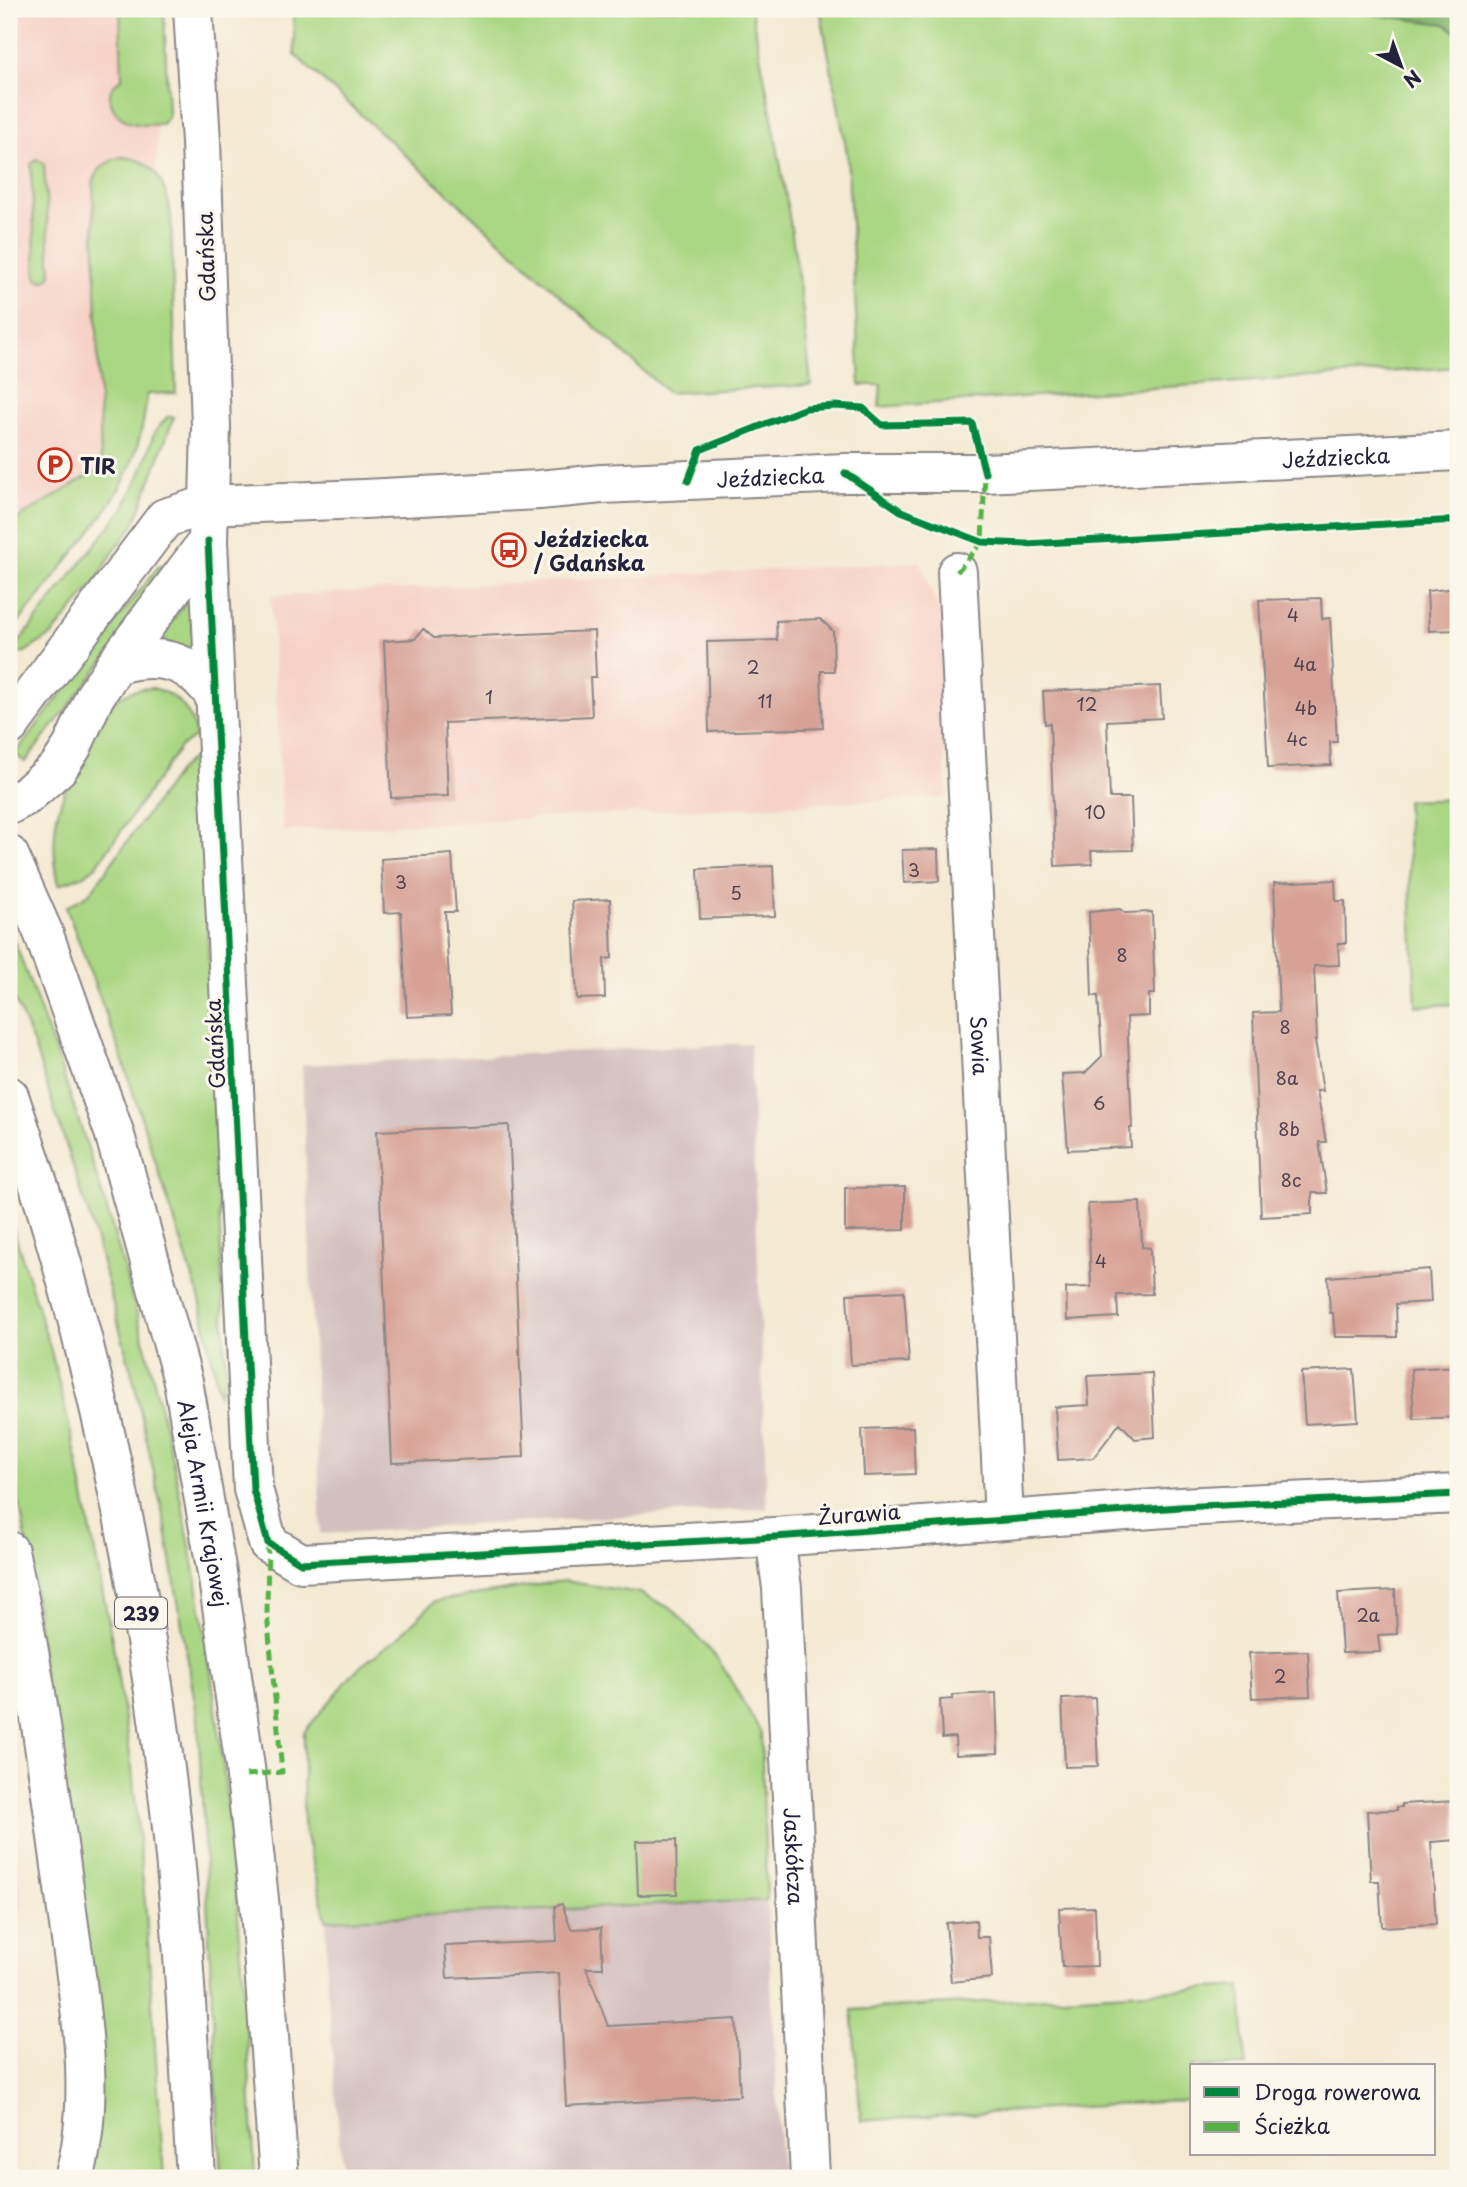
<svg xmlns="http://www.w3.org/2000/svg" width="1467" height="2187" viewBox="0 0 1467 2187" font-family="'Playpen Sans',sans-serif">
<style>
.built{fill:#f7d1c6}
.industrial{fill:#d2bfbf}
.green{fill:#aad783;stroke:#667c5f;stroke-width:2}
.forest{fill:#87b871;stroke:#546d56;stroke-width:2}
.building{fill:#d7a295}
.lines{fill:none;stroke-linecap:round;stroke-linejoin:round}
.minor-casing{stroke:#8b8687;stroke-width:42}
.major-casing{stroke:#8b8687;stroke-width:42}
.minor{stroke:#fff;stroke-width:38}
.major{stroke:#fff;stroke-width:38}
.quiet{stroke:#55b146;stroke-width:5;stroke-dasharray:10 5;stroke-linecap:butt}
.cycleway-casing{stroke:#fbf7ec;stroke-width:11}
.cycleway{stroke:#00873e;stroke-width:7}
.labels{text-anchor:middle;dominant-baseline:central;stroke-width:6;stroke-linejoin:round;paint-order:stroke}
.number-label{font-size:18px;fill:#4f4252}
.shield{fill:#fbf7ec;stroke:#636270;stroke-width:2}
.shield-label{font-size:19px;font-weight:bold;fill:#22223b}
.street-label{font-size:21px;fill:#22223b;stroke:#fbf7ec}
.poi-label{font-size:21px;font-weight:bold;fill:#22223b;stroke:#fbf7ec;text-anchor:start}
</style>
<rect width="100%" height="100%" fill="#fbf7ec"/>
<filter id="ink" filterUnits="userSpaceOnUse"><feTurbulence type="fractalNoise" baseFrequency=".0143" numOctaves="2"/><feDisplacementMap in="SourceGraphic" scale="14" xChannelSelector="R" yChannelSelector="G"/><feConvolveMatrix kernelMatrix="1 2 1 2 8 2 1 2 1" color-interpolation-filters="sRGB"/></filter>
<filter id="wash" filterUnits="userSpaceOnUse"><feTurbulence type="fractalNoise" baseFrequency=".00686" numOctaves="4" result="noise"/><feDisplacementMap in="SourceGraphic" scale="28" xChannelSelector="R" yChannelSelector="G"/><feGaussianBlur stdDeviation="1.57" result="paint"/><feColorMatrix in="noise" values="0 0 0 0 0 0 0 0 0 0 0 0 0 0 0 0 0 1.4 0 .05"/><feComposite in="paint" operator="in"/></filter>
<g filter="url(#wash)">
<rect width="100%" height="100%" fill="#f4ead3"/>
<g class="built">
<path d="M9 9H157V177L101 468 9 524Z"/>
<path d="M920 562 941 618 946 797 283 831 271 596Z"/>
<path d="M9 1809 23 1908 9 1914Z"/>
</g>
<g class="industrial">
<path d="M750 1043 767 1508 321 1534 302 1065Z"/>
<path d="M767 1900 781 2178H343L327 1987 326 1920Z"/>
</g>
<g class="green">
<path d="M120 9H164L168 116 162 124C152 125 139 126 129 122 110 114 101 89 122 79Z"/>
<path d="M293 9H751C776 134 799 258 811 385L668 393 295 55Z"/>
<path d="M820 9H1458V367L879 407 881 385H860L847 153Z"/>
<path d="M121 157C156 158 166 186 171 215L176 393 147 394C140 473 110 507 63 566 46 588 28 612 9 633V524L101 468 93 184C96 169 107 161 121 157Z"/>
<path d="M37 159 44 164 51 275 45 281 38 280 36 276 31 164Z"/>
<path d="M167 417H174L134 525 115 549 95 583 52 635 23 653 9 655 123 509 143 468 154 433Z"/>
<path d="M164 564 169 565V577L25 762 15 754 158 567Z"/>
<path d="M191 595 193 648 156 642Z"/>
<path d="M153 688C178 695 191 710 196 736L180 747 97 865 85 875 59 885C54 863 53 838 57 816 61 795 95 719 109 705 122 693 136 688 153 688Z"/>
<path d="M194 757H200L226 1374 219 1394 200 1300 120 1052 66 907 89 894 180 769Z"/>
<path d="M1458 799V1004L1416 1006 1406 801Z"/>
<path d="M10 930C103 1169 175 1419 211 1673 235 1840 247 2010 255 2178H221L198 1720 165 1524 134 1382 91 1222 32 1040 17 1005 9 992Z"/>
<path d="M9 1215 51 1351 75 1450 113 1645 132 1769 146 1913 164 2178H101L91 2172 35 1593 9 1441Z"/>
<path d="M564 1581 640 1593 674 1610 718 1659 761 1732 767 1900 326 1920 303 1823 304 1732 357 1669 395 1640 435 1601Z"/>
<path d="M1241 1986 1246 2066H1192V2100L861 2121 852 2010Z"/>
</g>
<path class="forest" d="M1332 9H1458V33L1445 24Z"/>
<g id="blocks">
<g class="building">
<path d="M1458 588V630L1429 631 1427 591Z"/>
<path d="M1321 598 1322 619 1330 618 1337 742H1330L1331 765 1268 768 1259 600Z"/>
<path d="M820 619 833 631 834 671H821L823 728 709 732 707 642 777 640 776 621Z"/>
<path d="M423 629 434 638 594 631 596 677H590L592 716 445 723 448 796 391 798 384 641 415 639Z"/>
<path d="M1160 686 1162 718 1107 721 1110 798H1131L1133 850 1091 851 1092 864 1055 866 1050 723 1045 724 1043 691Z"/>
<path d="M938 849 939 881 904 883 902 850Z"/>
<path d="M452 854 456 912H445L451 1015 407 1017 401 912 384 913 381 859Z"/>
<path d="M773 866 775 916 700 919 698 869Z"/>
<path d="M1335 880 1336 901H1345L1346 943H1338L1339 965 1314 966 1317 1040H1315L1323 1091H1317L1326 1142H1319L1327 1193H1312V1214L1261 1217 1253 1013 1279 1012 1274 883Z"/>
<path d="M610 899 612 958 604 959 605 998 577 999 572 901Z"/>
<path d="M1120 909 1125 913 1152 912 1155 994H1149V1016L1127 1017 1132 1128H1130L1131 1147 1068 1150 1062 1074 1085 1073 1102 1056 1098 996H1092L1089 912Z"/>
<path d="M509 1125 524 1457 392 1463 377 1131Z"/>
<path d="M905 1187V1230L845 1231V1188Z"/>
<path d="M1140 1202 1142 1247 1150 1248 1152 1294 1117 1295 1118 1317 1067 1320 1066 1288 1091 1287 1088 1204Z"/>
<path d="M1429 1269 1431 1302 1396 1304 1397 1337H1335L1333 1313H1330L1328 1277Z"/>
<path d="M904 1291 909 1362 851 1365 847 1294Z"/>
<path d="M1458 1366V1417L1414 1419 1411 1369Z"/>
<path d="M1354 1369 1358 1421 1305 1424 1301 1372Z"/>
<path d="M1152 1373 1155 1437 1135 1439 1120 1423 1093 1458 1058 1460 1055 1407 1089 1405 1087 1376Z"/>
<path d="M913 1427 915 1474 864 1476 862 1429Z"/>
<path d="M1395 1590 1397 1634 1378 1635 1380 1652 1342 1653 1338 1593Z"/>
<path d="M1308 1651 1310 1696 1252 1698 1249 1653Z"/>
<path d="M996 1693 998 1753 956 1755 955 1737 942 1738 940 1700 953 1699V1695Z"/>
<path d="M1095 1698 1098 1766 1065 1767 1062 1699Z"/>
<path d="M1455 1801 1457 1840 1431 1842 1436 1924 1382 1927 1379 1881H1371L1367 1811 1397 1810V1807H1402V1804Z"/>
<path d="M676 1840 677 1894 638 1895 636 1841Z"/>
<path d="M562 1904 571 1929 601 1928 603 1968H586L608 2026 736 2019 740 2096 566 2106 559 1973 447 1978 445 1946 557 1941 555 1906Z"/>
<path d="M1095 1907 1097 1966 1062 1967 1059 1908Z"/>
<path d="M976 1920 977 1937H989L992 1978 951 1982 946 1923Z"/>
</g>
</g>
</g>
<g filter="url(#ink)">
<use href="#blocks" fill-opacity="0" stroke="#8b8687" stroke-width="2"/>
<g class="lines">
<defs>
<g id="minor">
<path id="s1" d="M207 505 364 499 539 490 602 484 845 473H985L1458 451"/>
<path d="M208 541 253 1489 268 1543 301 1563 775 1537 1180 1507 1458 1494"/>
<path id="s2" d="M957 572 1004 1519"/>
<path id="s3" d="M775 1537 782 1588 810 2178"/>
<path d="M9 1551C35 1667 50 1786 66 1903 77 1990 99 2092 74 2178"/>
</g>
<g id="major">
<path d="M116 664C159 653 188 658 215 696"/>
<path d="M9 726 165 518 207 505"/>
<path d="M9 805 26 796 58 768 72 747 95 696 116 664 208 541 211 426 201 142 193 9"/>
<path id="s4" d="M9 855 43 932 114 1132 183 1381 218 1579 245 1767 260 1909 279 2178"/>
<path d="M9 1096C23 1138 38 1180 50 1222 103 1401 141 1584 165 1769 183 1905 188 2042 196 2178"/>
</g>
</defs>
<use href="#minor" class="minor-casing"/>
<use href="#major" class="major-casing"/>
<use href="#minor" class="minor"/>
<use href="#major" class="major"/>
<g class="quiet">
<path d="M957 572 982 542 985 473"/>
<path d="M246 1775 282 1772 267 1613 268 1543"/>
</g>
<defs>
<g id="cycleway">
<path d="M845 473 901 511 982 542 1026 544 1458 520"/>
<path d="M688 481 700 450 806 408 835 406 863 408 882 425 972 423 985 473"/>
<path d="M208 541 253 1489 268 1543 301 1563 775 1537 1180 1507 1458 1494"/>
</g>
</defs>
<use href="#cycleway" class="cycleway-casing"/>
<use href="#cycleway" class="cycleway"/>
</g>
</g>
<defs>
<symbol id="parking-ring" viewBox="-11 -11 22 22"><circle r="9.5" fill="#fbf7ec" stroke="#c8321e" stroke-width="1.5"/><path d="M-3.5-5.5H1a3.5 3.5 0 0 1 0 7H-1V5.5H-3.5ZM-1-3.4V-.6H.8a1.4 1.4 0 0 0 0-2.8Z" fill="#c8321e"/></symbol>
<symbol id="bus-ring" viewBox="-11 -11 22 22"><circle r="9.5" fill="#fbf7ec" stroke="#c8321e" stroke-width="1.5"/><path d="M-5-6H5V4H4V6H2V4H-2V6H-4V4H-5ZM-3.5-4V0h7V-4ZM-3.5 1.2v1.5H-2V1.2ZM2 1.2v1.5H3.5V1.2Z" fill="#c8321e"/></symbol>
</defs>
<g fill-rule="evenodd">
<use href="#parking-ring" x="36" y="446" width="38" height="38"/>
<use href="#bus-ring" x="490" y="531" width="38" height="38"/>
</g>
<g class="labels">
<g class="number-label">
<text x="1293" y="614">4</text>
<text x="1305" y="663">4a</text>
<text x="753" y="666">2</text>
<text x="489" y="696">1</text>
<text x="765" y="700">11</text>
<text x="1087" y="703">12</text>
<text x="1306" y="707">4b</text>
<text x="1297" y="738">4c</text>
<text x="1095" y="811">10</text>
<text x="914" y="869">3</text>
<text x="401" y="881">3</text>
<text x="736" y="892">5</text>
<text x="1122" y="954">8</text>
<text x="1285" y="1026">8</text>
<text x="1287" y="1077">8a</text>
<text x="1099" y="1102">6</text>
<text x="1289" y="1128">8b</text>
<text x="1291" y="1179">8c</text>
<text x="1101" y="1260">4</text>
<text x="1368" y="1614">2a</text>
<text x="1280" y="1675">2</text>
</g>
<rect class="shield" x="115" y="1597.5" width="52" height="31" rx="5"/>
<g class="shield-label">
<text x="141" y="1613">239</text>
</g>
<g class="street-label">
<text transform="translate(205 257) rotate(-92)">Gdańska</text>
<text stroke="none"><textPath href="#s1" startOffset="1130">Jeździecka</textPath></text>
<text stroke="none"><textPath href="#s1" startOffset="564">Jeździecka</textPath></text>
<text transform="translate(214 1044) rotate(-93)">Gdańska</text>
<text stroke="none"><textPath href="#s2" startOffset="474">Sowia</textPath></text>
<text stroke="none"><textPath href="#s4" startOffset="679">Aleja Armii Krajowej</textPath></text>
<text transform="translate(859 1513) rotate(-4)">Żurawia</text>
<text stroke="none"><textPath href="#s3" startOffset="320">Jaskółcza</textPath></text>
</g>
<g class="poi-label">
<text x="80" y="465">TIR</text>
<text x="534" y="538">Jeździecka<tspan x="534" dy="24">/ Gdańska</tspan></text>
</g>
</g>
<rect width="1467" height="2187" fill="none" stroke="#fbf7ec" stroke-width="35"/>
<rect x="1190" y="2064" width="245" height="91" fill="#fbf7ec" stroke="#a4a2a5" stroke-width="2"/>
<rect x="1204" y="2087" width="35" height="10" fill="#00873e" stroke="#a4a2a5" stroke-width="2"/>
<text x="1254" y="2100" font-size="21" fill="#22223b">Droga rowerowa</text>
<rect x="1204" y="2122" width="35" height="10" fill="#55b146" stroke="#a4a2a5" stroke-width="2"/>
<text x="1254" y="2134" font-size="21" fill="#22223b">Ścieżka</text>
<g transform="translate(1401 66) rotate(139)" stroke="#fbf7ec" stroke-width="5" paint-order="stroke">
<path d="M0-5L12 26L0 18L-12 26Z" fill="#22223b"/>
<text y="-10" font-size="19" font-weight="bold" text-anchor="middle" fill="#22223b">N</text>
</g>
</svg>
